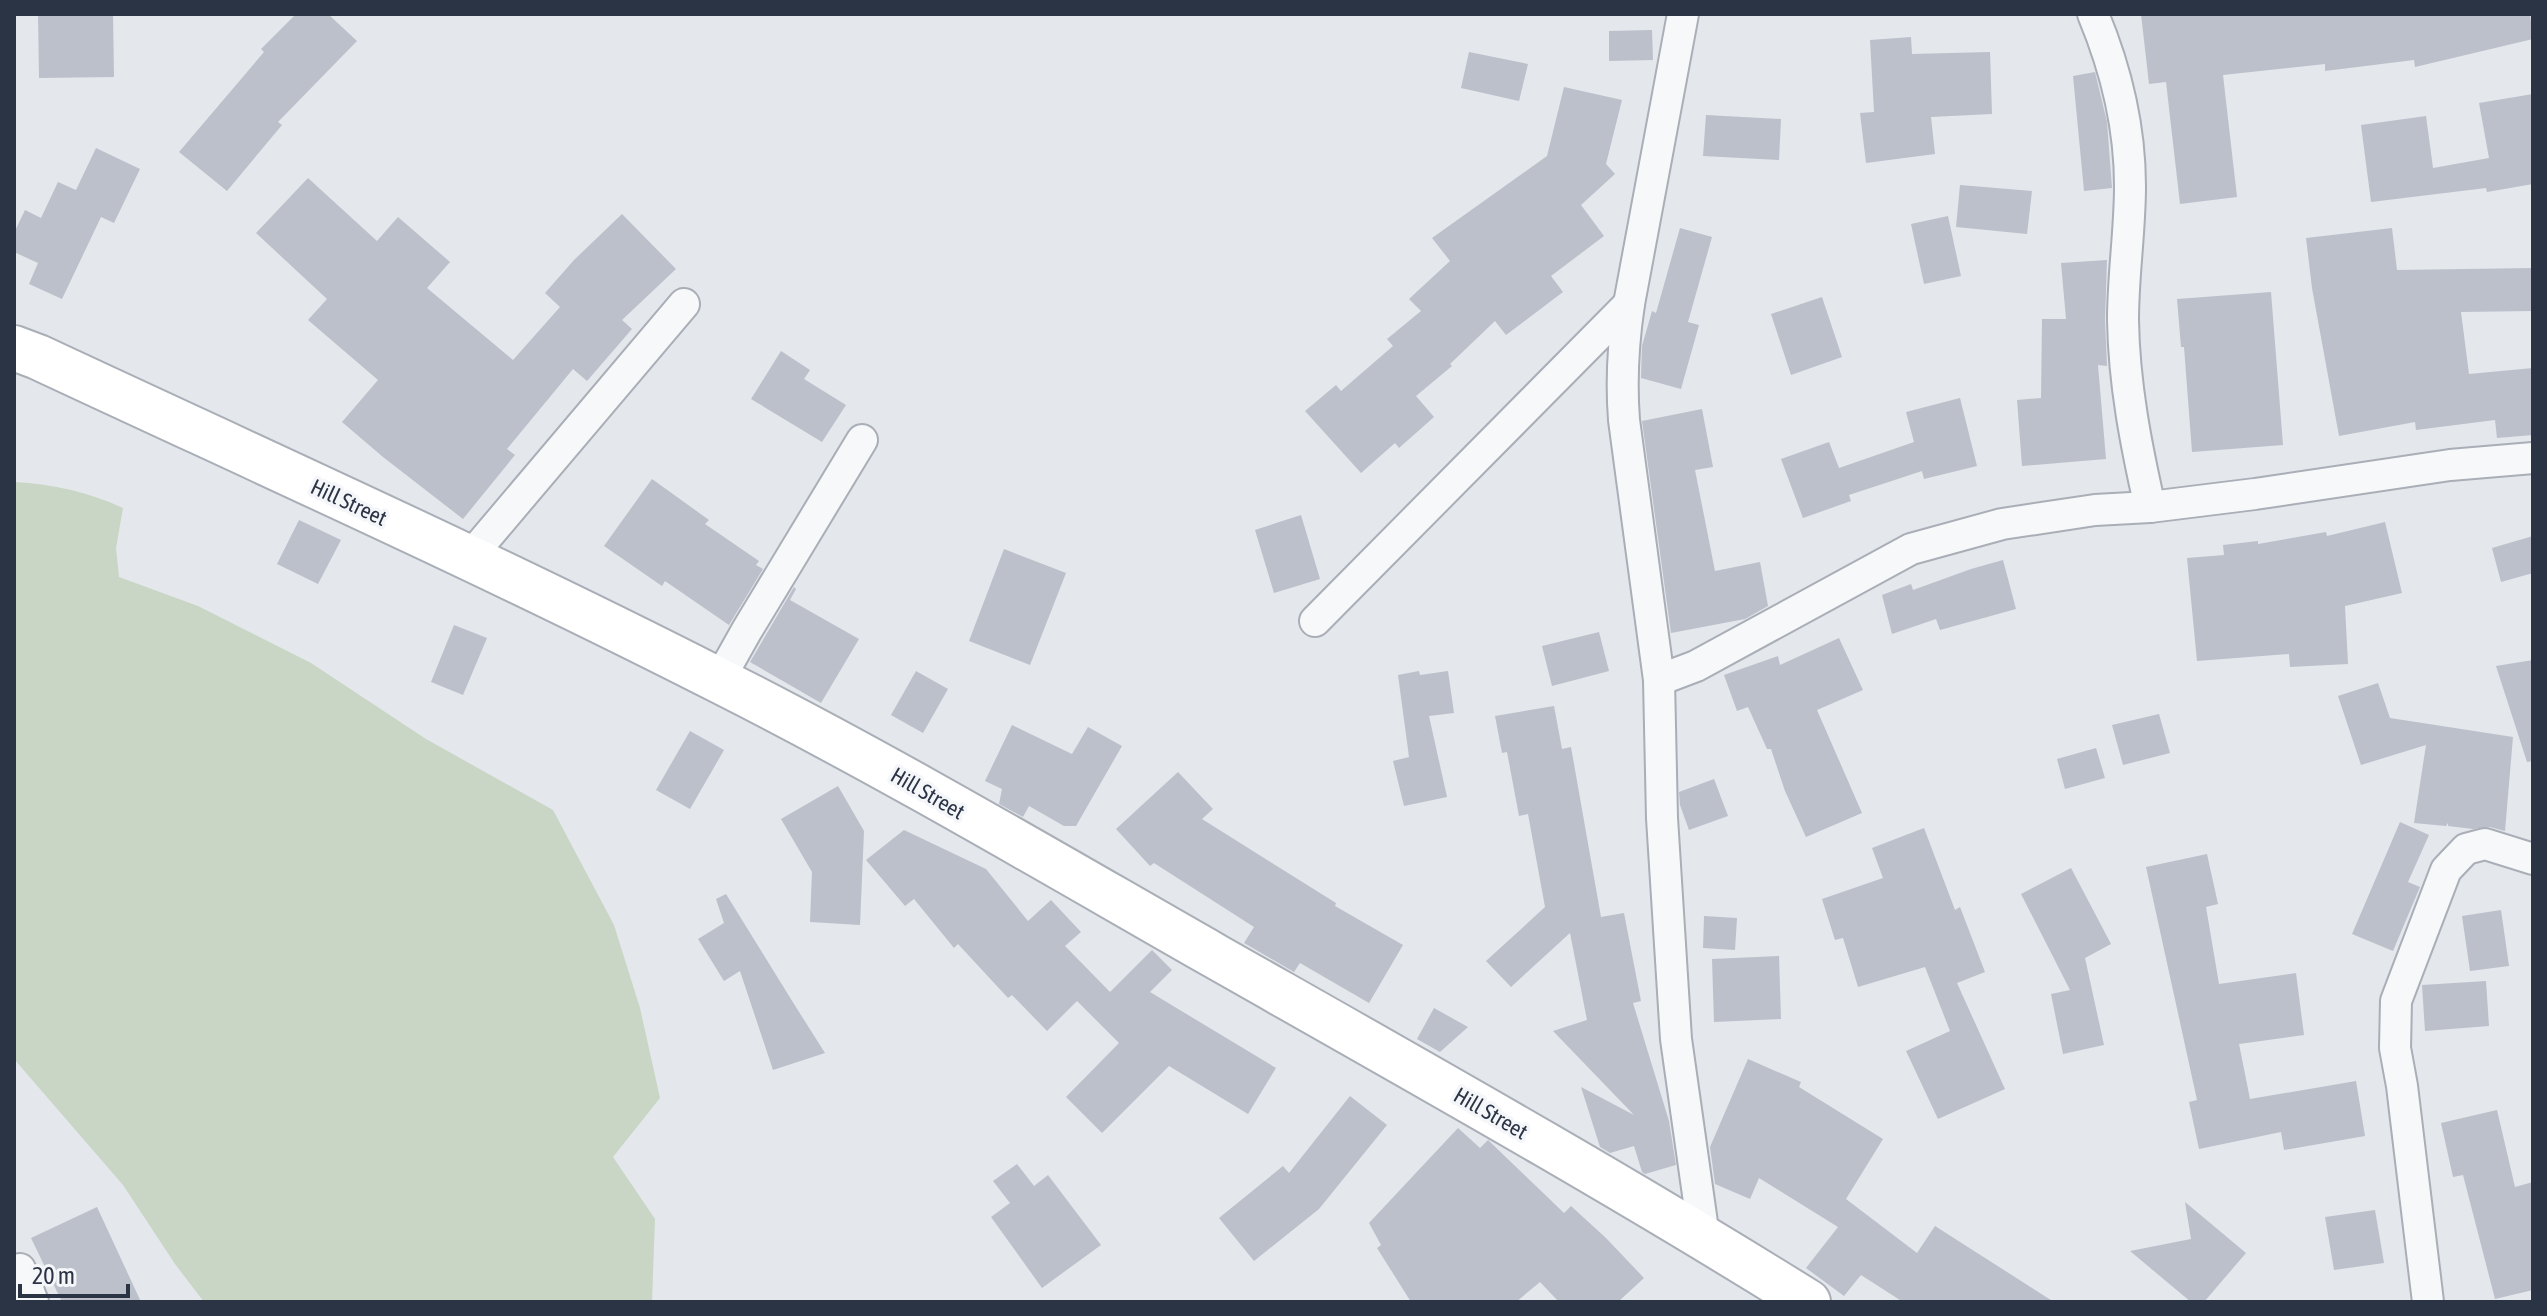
<svg xmlns="http://www.w3.org/2000/svg" width="2547" height="1316" viewBox="0 0 2547 1316" font-family="'Asap Condensed',sans-serif">
<style>
.green{fill:#c9d6c5}
.building{fill:#bbc0ca}
.lines{fill:none;stroke-linecap:round;stroke-linejoin:round}
.minor-casing{stroke:#a9aeb7;stroke-width:34}
.secondary-casing{stroke:#a9aeb7;stroke-width:48}
.minor{stroke:#f7f8fa;stroke-width:30}
.secondary{stroke:#fff;stroke-width:44}
.labels{text-anchor:middle;dominant-baseline:central;stroke-width:7;stroke-linejoin:round;paint-order:stroke}
.street-label{font-size:22px;fill:#2b3445;stroke:#f4f6f9}
</style>
<rect width="100%" height="100%" fill="#e4e7ec"/>
<path class="green" d="M15 482C53 484 88 492 123 508L116 548 119 577 198 606 311 663 426 739 553 810 614 925 640 1008 660 1098 613 1157 655 1219 652 1302H204L175 1264 123 1185 14 1059Z"/>
<g class="building">
<path d="M38 14H113L114 77 39 78Z"/>
<path d="M296 14H328L357 41 278 122 282 125 227 191 179 152 264 52 261 49Z"/>
<path d="M2141 14H2530L2533 39 2415 67 2414 60 2325 71V64L2223 75 2237 197 2180 204 2166 82 2149 84Z"/>
<path d="M1652 30 1653 60 1609 61V31Z"/>
<path d="M1911 37 1912 54 1990 52 1992 114 1931 117 1935 154 1866 163 1860 113 1874 112 1870 40Z"/>
<path d="M1469 52 1528 64 1519 101 1461 88Z"/>
<path d="M2095 72 2107 122 2112 188 2084 191 2073 76Z"/>
<path d="M1564 87 1622 100 1606 164 1615 174 1581 205 1604 236 1551 276 1563 292 1506 335 1495 321 1450 364 1452 366 1416 396 1434 417 1399 448 1395 443 1361 473 1305 411 1336 385 1341 391 1393 346 1387 339 1421 311 1409 299 1450 261 1432 238 1547 156Z"/>
<path d="M2533 94V184L2487 192 2486 188 2371 202 2361 125 2426 116 2433 168 2489 158 2479 103Z"/>
<path d="M1706 115 1781 119 1779 160 1703 156Z"/>
<path d="M96 148 140 169 114 223 101 217 62 299 29 284 38 263 14 252V233L25 210 41 218 58 182 76 190Z"/>
<path d="M308 178 377 241 398 217 450 262 427 288 513 360 560 307 545 293 574 260 622 214 676 269 622 320 632 329 587 381 573 369 507 449 515 455 463 519 383 457 342 422 378 380 308 320 327 299 256 233Z"/>
<path d="M1960 185 2032 191 2027 234 1956 227Z"/>
<path d="M1948 216 1961 276 1924 284 1911 224Z"/>
<path d="M1680 228 1712 237 1688 322 1699 325 1681 389 1641 378 1642 346 1652 311 1656 313Z"/>
<path d="M2392 228 2397 270 2533 268V311L2461 312 2469 374 2533 368V435L2497 438 2495 420 2416 430 2415 422 2339 436 2312 288 2306 238Z"/>
<path d="M2107 260 2105 320 2107 366 2098 365 2106 459 2022 466 2017 400 2041 398 2042 319H2066L2061 263Z"/>
<path d="M2271 292 2283 445 2192 452 2184 347H2181L2177 299Z"/>
<path d="M1822 297 1842 357 1791 375 1771 314Z"/>
<path d="M781 351 810 370 804 379 846 405 822 442 751 399Z"/>
<path d="M1960 398 1977 466 1924 479 1922 471 1849 495 1851 501 1803 518 1781 459 1829 442 1839 468 1914 442 1906 412Z"/>
<path d="M1702 409 1713 467 1695 470 1715 571 1760 562 1768 606 1745 619 1671 633 1642 421Z"/>
<path d="M652 479 709 520 705 524 759 561 756 565 763 569 729 625 665 581 662 586 604 546Z"/>
<path d="M1301 515 1320 579 1274 593 1255 530Z"/>
<path d="M299 520 341 540 318 584 277 564Z"/>
<path d="M2385 522 2402 593 2345 606 2348 664 2290 667 2289 654 2197 661 2187 558 2224 555 2223 545 2258 541V544L2326 532 2327 536Z"/>
<path d="M2533 536V573L2501 582 2492 548Z"/>
<path d="M1004 549 1066 573 1030 665 969 641Z"/>
<path d="M2003 560 2016 609 1940 630 1936 619 1892 634 1882 595 1911 584 1913 590 1971 569Z"/>
<path d="M794 587 796 589 790 600 859 639 821 703 750 662Z"/>
<path d="M454 625 487 638 463 695 431 682Z"/>
<path d="M1599 632 1609 671 1552 686 1542 646Z"/>
<path d="M1839 638 1863 690 1817 710 1862 813 1806 837 1785 791 1771 749H1767L1748 707 1737 711 1724 675 1778 656 1780 665Z"/>
<path d="M2533 660V761L2527 762 2496 666Z"/>
<path d="M916 671 948 689 923 733 891 715Z"/>
<path d="M1419 671 1420 675 1448 671 1454 713 1429 716 1447 797 1404 806 1393 761 1409 757 1398 675Z"/>
<path d="M2378 683 2390 718 2513 737 2505 831 2490 827 2473 829 2448 826V823L2446 826 2414 823 2426 745 2361 765 2338 696Z"/>
<path d="M1554 706 1562 749 1571 747 1601 917 1624 913 1641 1001 1633 1003 1669 1121 1676 1165 1645 1174 1642 1172 1634 1146 1610 1153 1600 1147 1581 1087 1634 1115 1553 1031 1587 1020 1570 933 1511 987 1486 961 1545 907 1528 814 1519 816 1507 752 1502 753 1495 716Z"/>
<path d="M2159 714 2170 753 2123 765 2112 725Z"/>
<path d="M1012 725 1072 754 1088 727 1122 746 1076 826H1064L1029 806 1023 817 999 804 1002 789 985 781Z"/>
<path d="M690 731 724 750 690 809 656 790Z"/>
<path d="M2096 748 2105 778 2065 789 2057 759Z"/>
<path d="M1178 772 1213 809 1202 819 1336 903 1335 906 1403 945 1369 1003 1300 963 1294 972 1244 943 1254 927 1154 863 1150 866 1116 829Z"/>
<path d="M1714 779 1728 816 1689 830 1680 805 1679 792Z"/>
<path d="M838 786 864 831 860 925 810 922 812 872 781 819Z"/>
<path d="M2400 822 2429 835 2408 882 2420 887 2393 951 2352 934Z"/>
<path d="M1924 828 1955 910 1960 907 1985 972 1957 983 2005 1089 1938 1119 1906 1051 1950 1031 1925 967 1858 987 1843 938 1835 940 1822 899 1883 878 1872 848Z"/>
<path d="M904 830 986 869 1028 921 1051 900 1081 932 1065 946 1110 992 1152 950 1172 970 1150 992 1276 1068 1248 1114 1169 1066 1102 1133 1066 1097 1119 1043 1077 1001 1047 1031 1012 995 1008 998 958 944 954 948 914 899 905 906 866 860Z"/>
<path d="M2207 854 2218 904 2206 907 2219 984 2296 973 2304 1035 2239 1044 2250 1099 2356 1081 2365 1136 2284 1150 2281 1132 2199 1149 2189 1102 2197 1100 2146 867Z"/>
<path d="M2071 868 2111 944 2085 958 2104 1045 2063 1054 2051 994 2070 990 2021 894Z"/>
<path d="M726 894 794 1004 825 1053 773 1070 740 971 724 981 698 939 724 923 716 899Z"/>
<path d="M2501 910 2509 966 2470 971 2462 916Z"/>
<path d="M1704 916 1737 918 1735 950 1703 948Z"/>
<path d="M1779 956 1781 1019 1714 1022 1712 959Z"/>
<path d="M2486 981 2489 1026 2425 1031 2422 985Z"/>
<path d="M1434 1008 1468 1027 1440 1052 1417 1039Z"/>
<path d="M1748 1059 1801 1082 1799 1087 1883 1139 1846 1199 1917 1253 1935 1226 2054 1302H1903L1861 1275 1844 1296 1806 1268 1838 1227 1759 1178 1750 1199 1715 1184 1710 1147Z"/>
<path d="M1350 1096 1387 1125 1319 1209 1254 1261 1219 1218 1283 1166 1289 1173Z"/>
<path d="M2497 1110 2515 1187 2533 1182V1290L2495 1299 2463 1175 2453 1177 2441 1123Z"/>
<path d="M1458 1128 1480 1148 1488 1140 1564 1213 1571 1206 1606 1238 1644 1278 1618 1302H1559L1540 1282 1516 1302H1411L1377 1248 1381 1245 1369 1223Z"/>
<path d="M1017 1164 1034 1186 1048 1175 1101 1245 1042 1288 991 1217 1010 1203 993 1181Z"/>
<path d="M2185 1202 2246 1253 2204 1302H2191L2130 1251 2191 1239Z"/>
<path d="M97 1207 141 1302H62L31 1238Z"/>
<path d="M2375 1210 2384 1263 2334 1270 2325 1217Z"/>
</g>
<g class="lines">
<defs>
<g id="minor">
<path d="M1683 14 1629 304C1623 344 1621 381 1624 420L1659 680 1662 818 1676 1039 1704 1237"/>
<path d="M2093 14C2116 69 2130 125 2130 186 2130 231 2123 275 2123 320 2124 384 2136 445 2150 507"/>
<path d="M469 558 684 304"/>
<path d="M1315 621 1629 304"/>
<path d="M719 680 747 630 862 440"/>
<path d="M1659 680 1696 666 1911 549 2002 524 2095 510 2150 507 2255 494 2450 465 2533 458"/>
<path d="M20 1269 33 1302"/>
<path d="M2428 1302 2402 1086 2395 1048 2396 1001 2446 870 2466 849 2485 844 2533 859"/>
</g>
<path id="secondary" d="M14 348 38 357C267 464 497 567 722 682 890 767 1052 863 1215 956 1414 1069 1614 1181 1808 1302"/>
</defs>
<use href="#minor" class="minor-casing"/>
<use href="#secondary" class="secondary-casing"/>
<use href="#minor" class="minor"/>
<use href="#secondary" class="secondary"/>
</g>
<g class="labels">
<g class="street-label">
<text transform="translate(349 502) rotate(25)">Hill Street</text>
<text transform="translate(928 793) rotate(30)">Hill Street</text>
<text transform="translate(1491 1113) rotate(30)">Hill Street</text>
</g>
</g>
<rect width="2547" height="1316" fill="none" stroke="#2b3445" stroke-width="32"/>
<path d="M20 1284v12h108v-12" fill="none" stroke="#2b3445" stroke-width="4"/>
<text x="32" y="1284" font-size="24" fill="#2b3445" stroke="#f4f6f9" stroke-width="6" paint-order="stroke">20 m</text>
</svg>
